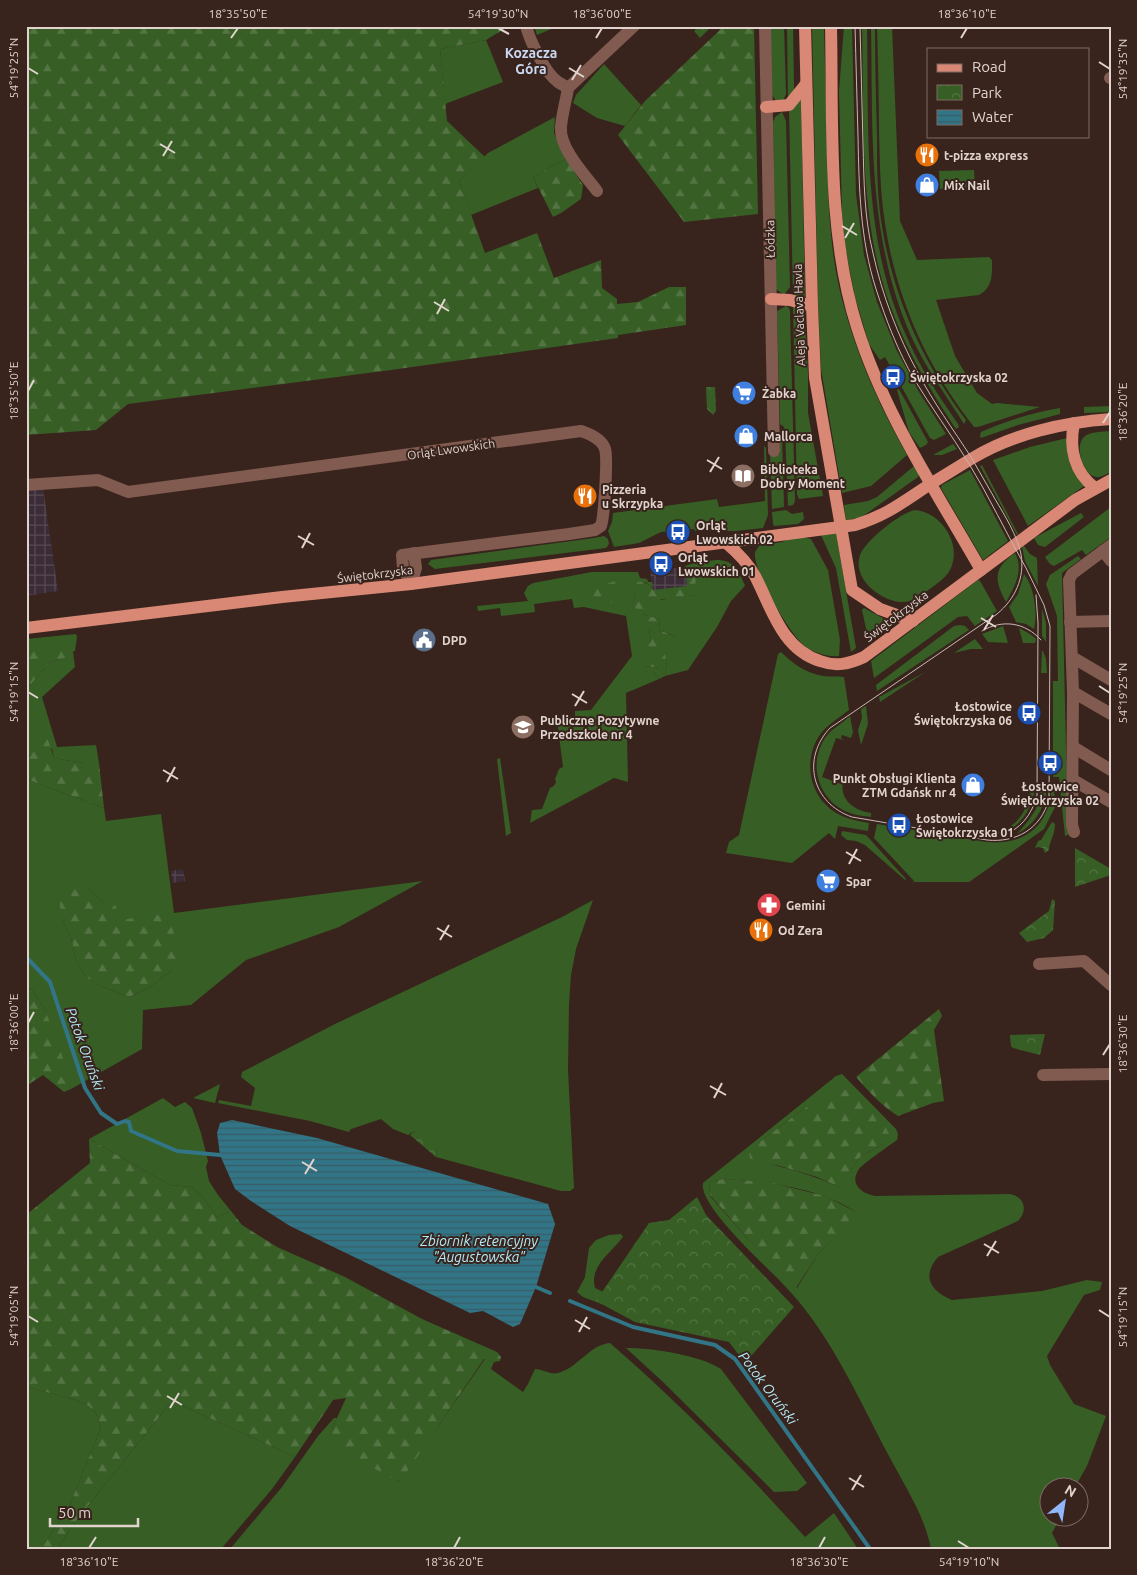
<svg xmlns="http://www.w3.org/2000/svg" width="1137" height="1575" viewBox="0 0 1137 1575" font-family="Ubuntu,sans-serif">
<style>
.industrial{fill:url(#industrial-grid)}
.green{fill:#375e25;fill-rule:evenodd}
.forest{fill:url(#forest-firs)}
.park{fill:url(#park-crowns)}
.water{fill:url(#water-rules)}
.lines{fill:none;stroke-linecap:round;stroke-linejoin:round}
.stream{stroke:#317586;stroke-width:4}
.minor{stroke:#815a50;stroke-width:12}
.major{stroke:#d88874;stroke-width:12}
.tram{stroke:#c7b8b2;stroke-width:1}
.ticks{fill:none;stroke:#e1d3cd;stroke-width:2}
.labels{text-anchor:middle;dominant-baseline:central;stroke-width:4;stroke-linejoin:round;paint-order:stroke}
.poi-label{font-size:12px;font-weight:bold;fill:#e1d3cd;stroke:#38241c;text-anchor:start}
.street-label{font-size:12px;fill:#e1d3cd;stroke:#38241c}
.neighbourhood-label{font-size:14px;font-weight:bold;fill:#cad9f3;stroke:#38241c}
.water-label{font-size:14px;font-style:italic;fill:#b3ebfa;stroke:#38241c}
.neatline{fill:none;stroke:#e1d3cd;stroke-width:2}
.ticks-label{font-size:12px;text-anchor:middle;fill:#e1d3cd}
</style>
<defs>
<pattern id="industrial-grid" width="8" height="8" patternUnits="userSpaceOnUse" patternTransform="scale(1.25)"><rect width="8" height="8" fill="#3b2c37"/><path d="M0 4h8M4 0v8" fill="none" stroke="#574a53"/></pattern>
<pattern id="forest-firs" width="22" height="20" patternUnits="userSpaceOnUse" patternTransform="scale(1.25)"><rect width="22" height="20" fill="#375e25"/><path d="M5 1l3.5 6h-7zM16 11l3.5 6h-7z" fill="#547443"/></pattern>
<pattern id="park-crowns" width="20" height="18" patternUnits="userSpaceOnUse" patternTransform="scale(1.25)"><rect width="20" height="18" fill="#375e25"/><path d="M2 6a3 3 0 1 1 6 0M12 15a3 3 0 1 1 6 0" fill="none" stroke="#547443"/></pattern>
<pattern id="water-rules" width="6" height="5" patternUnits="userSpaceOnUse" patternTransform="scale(1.25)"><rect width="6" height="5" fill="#317586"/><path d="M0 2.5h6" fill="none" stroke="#3a5d66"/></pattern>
</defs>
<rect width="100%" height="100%" fill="#38241c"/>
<g class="industrial">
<path d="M43 488 58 591 26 596V490Z"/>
<path d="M685 567 688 586 653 591 650 571Z"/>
<path d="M183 869 185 881 172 883 171 871Z"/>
</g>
<g class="green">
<path d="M770 26H784L786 94 782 103 776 101 771 93Z"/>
<path d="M787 26H793L794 85V90L788 100Z"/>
<path d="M812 26H824C825 67 826 107 827 148 828 194 829 241 839 287 853 347 877 402 907 455L871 486 842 493 821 369 818 304Z"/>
<path d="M844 26H852L856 194 864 255 877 302 896 349 919 392 946 434 934 440 930 438 885 357 880 360 869 344 855 297 846 251 842 214 839 91Z"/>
<path d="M862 26H867C869 130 862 236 905 333 919 366 938 395 958 424L959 427 956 429C926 384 900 339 884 287 859 206 864 111 862 26Z"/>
<path d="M871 26H875C875 63 876 100 877 136 877 164 877 192 881 220 892 294 921 360 966 420L964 424C946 395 926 369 911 336 867 236 873 133 871 26Z"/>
<path d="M877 26H892L900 221 917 260 989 257 992 260C992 275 993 287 979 295L936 300 955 356 977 393 992 404 997 403 1040 407 978 427H974C926 366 894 294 884 216 880 189 880 161 879 133 879 97 878 62 877 26Z"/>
<path d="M486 40 503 82 445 104 440 49Z"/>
<path d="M604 64 641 105 625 126 597 118 573 103 576 95Z"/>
<path d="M801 98 805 298 793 296 789 110Z"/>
<path d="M782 112 786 121 790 287 784 295 776 289 773 122 775 117Z"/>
<path d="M555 117 554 133 566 159 533 177 538 188 471 215 459 181 488 153Z"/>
<path d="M974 170 975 187 940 189 939 171Z"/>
<path d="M793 305 800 309 805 319 808 374V413L823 496 799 499 797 494Z"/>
<path d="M786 306 789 308 790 311 795 501 793 505 788 506 785 432 784 427 780 424 777 311Z"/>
<path d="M899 389 928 442 926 445 920 448 909 432 897 390Z"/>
<path d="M1111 406V412L1084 413V407Z"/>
<path d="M1060 408V414L1018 425 981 438 980 436 981 432C1006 421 1034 412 1060 408Z"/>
<path d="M780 429 782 434 784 507 772 509 770 454H780Z"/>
<path d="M1111 431V472C1106 474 1101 478 1096 477 1083 475 1074 446 1084 437 1090 431 1103 432 1111 431Z"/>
<path d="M1067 438C1066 459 1071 470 1084 486L1028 526 993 460 1030 447Z"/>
<path d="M953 444 957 449 942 455H933Z"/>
<path d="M764 446 766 448 768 515 763 528 736 531H695L694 529 661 532 639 543 614 547 608 531 612 522 613 513 717 499 719 507 765 501Z"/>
<path d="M982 465 1018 534 1017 535 980 466Z"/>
<path d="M914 466 919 475 918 477 866 514 858 518 846 520 844 505 868 501 877 497Z"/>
<path d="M970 470 1008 541 983 560 941 488 942 485Z"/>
<path d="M1111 507V537L1086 555 1082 550 1054 566 1050 564 1045 557Z"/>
<path d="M786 510 792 514 803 512 804 519 798 524 774 526 773 524 772 512Z"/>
<path d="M915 510C942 512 963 546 950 570 945 579 935 585 927 591 919 597 911 603 900 602 879 600 852 578 860 555 865 541 900 513 915 510Z"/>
<path d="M1081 513 1084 517 1045 547 1038 545 1034 538Z"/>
<path d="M820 533H836L856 648 851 652 836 568Z"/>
<path d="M604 536 608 539 609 544 606 548 435 569 428 564 431 560 594 538Z"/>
<path d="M796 536 811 539 828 570 840 640 839 656C828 657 815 653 806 647 790 636 752 569 755 552L759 546 782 542Z"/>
<path d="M1024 546 1030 554 1037 558 1038 586 1025 561 1022 547Z"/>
<path d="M1015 553C1024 570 1015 586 1006 602 994 580 993 568 1015 553Z"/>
<path d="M1078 556 1081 559 1062 573 1068 835 1065 836 1059 777H1053V681H1058L1057 616 1046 584 1050 575Z"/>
<path d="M716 560C735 560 737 570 745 585L743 588 731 601 717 627 688 670 665 676 667 661 663 653V649L674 636 663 631 660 634 659 627 660 619 642 614 649 629 651 641 648 644 651 653 645 666 658 668 654 672 659 679 626 693 628 782 614 778 530 823 532 810 542 809 550 788 554 786 556 782 555 779 559 769 563 767 557 720H575V711L591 710 632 656 626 616 584 607 574 608 572 599 534 604 535 612 501 616 500 608 478 611 477 606 528 601 524 593 528 586 533 583 592 572H638L640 578 647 579 648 582H652L653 588 645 582 636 593 632 604 694 595 690 573 686 575 685 566 694 563Z"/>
<path d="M1024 574C1034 586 1038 614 1034 629L1026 624 1016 622 1009 607 1018 594Z"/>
<path d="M978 580 980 581 997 611 975 626 967 616 958 617 874 678 871 661Z"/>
<path d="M864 608 890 622 868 638 862 610Z"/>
<path d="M1042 609 1046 623V642L1042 636Z"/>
<path d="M960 625 965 626 969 630 877 691 876 685 954 626Z"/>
<path d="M1003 626 1008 643 988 642 982 634Z"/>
<path d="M1019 628 1030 634 1036 639 1035 643H1023Z"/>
<path d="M76 634 77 637 75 651H73L75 667 42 697 57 747 96 745 99 763H83L54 758 52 749 29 737 26 740V690L50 662 65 658 64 650H26V639Z"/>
<path d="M975 639 983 649H971L954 653 880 702 879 697 881 696 927 671Z"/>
<path d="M1042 651H1043L1046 659 1047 673H1041Z"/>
<path d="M781 652C793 664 806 673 823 676 830 677 837 676 844 677L849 710C840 717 830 723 822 732 802 757 808 796 836 813 846 819 858 821 869 823L868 831 838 826 835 839 829 833 792 863 726 853 729 842 739 835 778 654Z"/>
<path d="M866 706 868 724 861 745 858 730 862 718 861 709Z"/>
<path d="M850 716 853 732 851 738 842 735 841 738 844 740 836 738 822 777 841 784 843 781C839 800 855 811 871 813V817C863 816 854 815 845 811 818 798 808 764 825 738 832 728 841 725 850 716Z"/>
<path d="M500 758 511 833 506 836 497 759Z"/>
<path d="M26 779 104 808 106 821 161 814 174 913 423 881 339 927 246 960 191 1005 143 1010 142 1049 71 1089 44 1008 31 988 26 994ZM89 889 104 903 118 920 173 969 150 987 129 997 101 986 87 978 76 961 71 937 62 919Z"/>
<path d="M1035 785C1034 810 1016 835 989 836 980 837 970 834 961 833L964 829C972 830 980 832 988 832 1014 833 1028 812 1031 789Z"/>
<path d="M1041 785H1047C1046 806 1036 824 1017 834L1028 821 1036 809Z"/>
<path d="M1052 785H1054L1055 807 1044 829 999 861 969 882H914L912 884 914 881 874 838 877 824 986 842C1026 846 1050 825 1052 785Z"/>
<path d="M842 831 866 835 906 879 905 880 865 845 856 841 847 840 841 835Z"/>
<path d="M593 900 576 949 571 975 569 1005 568 1070 574 1188 570 1191H561L436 1157 437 1147 415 1131 408 1135 393 1129 381 1119 351 1129 349 1132 310 1121 218 1103 219 1100 251 1106 255 1088 241 1077 242 1072 337 1023 562 917Z"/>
<path d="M842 1074 896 1129 898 1134 897 1140C889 1146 865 1162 859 1169 849 1184 861 1193 875 1196L1010 1194C1025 1197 1028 1211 1018 1221L938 1257C921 1277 931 1291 952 1300L1042 1291 1087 1280 1102 1282 1100 1290 1084 1295 1047 1356 1050 1365 1074 1404 1106 1416 1087 1466 1075 1487 1050 1488V1518H1060L1052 1533 1060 1549H931C925 1516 904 1485 889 1456 857 1396 829 1330 781 1282 765 1265 698 1205 703 1183L836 1076ZM806 1107H823L883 1144 861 1156 839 1187C810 1174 781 1166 751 1160L762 1140ZM723 1179C769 1182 820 1187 859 1214L818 1254 797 1288 747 1238 710 1196 709 1182Z"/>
<path d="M220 1084 215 1103 193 1098Z"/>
<path d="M163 1098 175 1107 185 1102 192 1108 201 1133 208 1161 206 1167 209 1181 218 1195 231 1211 217 1217 202 1196 191 1187 170 1185 89 1139Z"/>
<path d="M621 1234 623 1237C611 1253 589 1266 595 1288L621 1300 620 1311 583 1297 577 1292 585 1277 589 1248 596 1240 609 1235Z"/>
<path d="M610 1343C678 1402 745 1470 805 1537L834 1513 858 1549H230L282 1487 318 1436 334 1418H337L332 1429 399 1482 485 1359 494 1362 491 1369 523 1392 528 1384 535 1369C543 1369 550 1375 558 1373 578 1368 589 1345 610 1343Z"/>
<path d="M626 1348C653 1348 699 1355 721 1369L807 1483 797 1491 774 1492 662 1381Z"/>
<path d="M26 1386C46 1395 87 1396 98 1416 99 1420 100 1424 101 1428L68 1509 41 1549H26Z"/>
<path d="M172 1401 295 1457 272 1489 221 1549H57L79 1517Z"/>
</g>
<g class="forest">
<path d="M26 26H509L486 40 440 49 447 121 485 157 459 181 485 253 537 233 554 278 601 260 602 288 617 299V304L638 302 669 287H686V325L618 335V338L391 370 128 404 96 430 26 435Z"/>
<path d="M534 26H558L537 35Z"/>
<path d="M754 28 758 214 684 222 618 135 645 101 721 29Z"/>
<path d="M566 159 583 185 581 199 561 213 553 217 533 177Z"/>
<path d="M623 573 628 574 632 579C627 586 624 588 616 588L615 599 611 603 588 597 587 590 594 583 606 584 615 581 617 576Z"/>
<path d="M690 573 696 578 694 595 670 599H661L658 606 651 607 644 612 637 610 632 604 636 593 633 587 638 582C644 581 652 586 653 590L687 586 686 575Z"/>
<path d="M642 614 660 619 659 627 660 633 662 631 674 636C672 644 670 647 663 650L667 661 665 676 659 679 654 672 658 668 645 666V658L650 653H644L641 647 651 641 649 629 642 626Z"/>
<path d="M26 650H64L67 654 65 658 50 662 26 690Z"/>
<path d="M39 735 48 740 54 758 83 763H99L104 808 26 779V740L29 737Z"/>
<path d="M78 883 89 889 104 903 116 906 118 920 167 914 179 947 173 969 150 987 129 997 101 986 87 978 76 961 71 937 62 919 59 900 65 886Z"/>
<path d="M31 988 44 1008 60 1048 71 1089 64 1092 43 1075 26 1086V994Z"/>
<path d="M939 1009 942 1016 934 1030 944 1101 933 1103 898 1116C882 1106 869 1092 856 1077Z"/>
<path d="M849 1087C867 1099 881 1116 890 1136L883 1144 861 1156 849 1173 850 1185 839 1187 817 1177 780 1166 751 1161 749 1154 762 1140 806 1107H823Z"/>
<path d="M89 1139 170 1185 191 1187 202 1196 217 1217 231 1211 242 1225 277 1247 345 1277 422 1319 497 1352 501 1357 500 1361 494 1362 484 1359 400 1482 333 1447 332 1429 346 1398 333 1400 295 1457 172 1401 79 1517 57 1549H41L68 1509 101 1428C100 1424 99 1420 98 1416 87 1396 46 1395 26 1386V1215L90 1163Z"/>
<path d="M723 1179 768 1182 825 1196 860 1214 818 1254 796 1288 747 1238 710 1195 709 1182Z"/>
</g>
<g class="park">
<path d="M699 26H712L700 38 694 31Z"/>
<path d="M706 387H715L716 411 713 415 707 409Z"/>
<path d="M1052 822 1055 824C1055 835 1049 842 1049 850L1045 853 1043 848 1038 847 1035 848 1038 841 1041 840Z"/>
<path d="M1075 848 1111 869V875L1075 887Z"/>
<path d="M1052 899 1055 901 1053 930 1044 938 1027 942 1019 933 1049 911Z"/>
<path d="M1045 1034 1040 1055 1013 1048 1011 1046 1010 1035Z"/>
<path d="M415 1131 430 1137 437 1147 436 1157 410 1135Z"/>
<path d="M697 1197 706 1215 794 1307 745 1363 729 1342 635 1322 596 1301 649 1223 669 1220Z"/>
</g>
<path class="water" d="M232 1120 317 1138 548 1204 555 1224 536 1287 520 1324 513 1327 483 1311 470 1313 290 1226 251 1201 235 1189 220 1155 217 1133 220 1123Z"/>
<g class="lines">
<g class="stream">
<path d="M26 957 50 982 85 1088 101 1113 117 1124 125 1121 129 1122 131 1131 177 1151 220 1155"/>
<path d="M536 1287 550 1293"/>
<path d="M570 1301 633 1327 715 1345 735 1359 870 1549"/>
</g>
<g class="minor">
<path d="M526 26C530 41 545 73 558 82 561 84 565 86 568 88L634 26"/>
<path d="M765 26 774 451"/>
<path d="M1110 78H1111"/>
<path d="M568 88C566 101 562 114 561 127 559 148 585 175 597 191"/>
<path d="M26 485 98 480 128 492 581 431C590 434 602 439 605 449 608 458 604 518 601 526L595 530 569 534 402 555 403 568 411 584"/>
<path d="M1103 551 1111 561"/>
<path d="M411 584 416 568 414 553"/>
<path d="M1070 622 1111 621"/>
<path d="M1072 657 1111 680"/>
<path d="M1073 692 1111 714"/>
<path d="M1073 747 1111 770"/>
<path d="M1073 780 1111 802"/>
<path d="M1074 832 1072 825 1073 692 1069 580 1072 574 1111 545"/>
<path d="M1039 964 1084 961 1111 985"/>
<path d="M1043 1075 1111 1074"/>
</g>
<g class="major">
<path d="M805 26 812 306 815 378 852 590 880 609 913 621"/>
<path d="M831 26C833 125 827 233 857 327 884 414 936 491 981 570"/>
<path d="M766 107 789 105 806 84"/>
<path d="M771 299 790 300 812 306"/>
<path d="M1074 423C1069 448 1074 472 1095 488"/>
<path d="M725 542C737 552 748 563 755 576 772 609 782 649 820 661 836 667 849 664 864 657L1075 500 1111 480"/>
<path d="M26 628 282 597 411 584 855 525C888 515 904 501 932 483 945 475 958 467 971 459 1012 434 1064 422 1111 419"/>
</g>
<g class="tram">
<path d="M855 26C856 63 857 99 858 136 859 187 860 239 876 289 886 320 898 351 914 379 931 407 951 434 968 462 989 496 1006 533 1026 568L1044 605 1050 626 1049 799C1041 829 1016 843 987 840L852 817C812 803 801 759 830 728L997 614C1015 599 1025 578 1021 554 1017 535 1005 516 995 499 987 485 979 471 971 457 953 429 933 402 918 373 898 336 882 295 873 253 864 217 864 180 863 144 862 105 861 65 860 26"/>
<path d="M982 631C1002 619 1025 622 1041 640"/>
<path d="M1001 836C1020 830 1032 815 1037 795L1038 623 1036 595"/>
</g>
</g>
<path class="ticks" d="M498 28 509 34M231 38 238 28M596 38 602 28M961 38 967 28M1099 62 1110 69M28 68 38 74M569 68 584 77M572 80 581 65M160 144 175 153M163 156 172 141M842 226 857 235M845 238 854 223M434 302 449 311M437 314 445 299M28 391 34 380M1103 423 1110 412M707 460 722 469M710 472 719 457M298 536 314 545M302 548 310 533M981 618 996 627M984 630 993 615M1099 686 1110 693M28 692 38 698M572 694 587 703M575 706 584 691M163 770 178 779M167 782 175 767M846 852 861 861M849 864 857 849M437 928 452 937M440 940 449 925M28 1023 34 1012M1103 1055 1110 1044M710 1086 726 1095M714 1098 722 1083M302 1162 317 1171M305 1174 314 1159M984 1244 999 1253M987 1256 996 1241M1099 1310 1110 1317M28 1316 38 1322M575 1320 590 1329M579 1332 587 1317M167 1396 182 1405M170 1408 179 1393M849 1478 864 1487M852 1490 861 1475M958 1541 969 1548M89 1548 96 1537M454 1548 460 1537M819 1548 825 1537"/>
<defs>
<symbol id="restaurant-disc" viewBox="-11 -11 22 22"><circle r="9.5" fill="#e8710a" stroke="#38241c"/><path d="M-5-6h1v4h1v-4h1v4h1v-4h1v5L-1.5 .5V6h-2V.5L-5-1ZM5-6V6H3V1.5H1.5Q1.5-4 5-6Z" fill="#fff"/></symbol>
<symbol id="shop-disc" viewBox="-11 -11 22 22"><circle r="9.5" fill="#3f7fe0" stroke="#38241c"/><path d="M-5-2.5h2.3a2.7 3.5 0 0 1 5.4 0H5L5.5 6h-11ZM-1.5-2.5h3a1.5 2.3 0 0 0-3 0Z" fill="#fff"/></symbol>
<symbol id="bus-disc" viewBox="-11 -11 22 22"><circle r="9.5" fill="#1a4fb4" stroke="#38241c"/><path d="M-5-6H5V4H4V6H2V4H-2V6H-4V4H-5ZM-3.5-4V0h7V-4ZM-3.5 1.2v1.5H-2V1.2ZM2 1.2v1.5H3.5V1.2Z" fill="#fff"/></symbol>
<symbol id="supermarket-disc" viewBox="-11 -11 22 22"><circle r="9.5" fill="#3f7fe0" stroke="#38241c"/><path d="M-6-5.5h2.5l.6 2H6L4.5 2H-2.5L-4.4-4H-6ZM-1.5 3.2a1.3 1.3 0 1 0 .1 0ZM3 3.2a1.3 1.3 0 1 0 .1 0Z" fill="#fff"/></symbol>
<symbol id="library-disc" viewBox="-11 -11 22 22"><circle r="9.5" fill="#8d6e63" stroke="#38241c"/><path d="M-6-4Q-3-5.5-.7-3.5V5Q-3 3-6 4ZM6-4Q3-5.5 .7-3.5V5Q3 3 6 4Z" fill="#fff"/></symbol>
<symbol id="civic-disc" viewBox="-11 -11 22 22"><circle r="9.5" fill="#5c6f8a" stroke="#38241c"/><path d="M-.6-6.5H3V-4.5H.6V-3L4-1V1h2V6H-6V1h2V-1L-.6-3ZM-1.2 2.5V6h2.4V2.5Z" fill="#fff"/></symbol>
<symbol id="school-disc" viewBox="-11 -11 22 22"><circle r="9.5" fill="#8d6e63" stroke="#38241c"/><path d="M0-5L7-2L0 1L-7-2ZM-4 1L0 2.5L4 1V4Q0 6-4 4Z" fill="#fff"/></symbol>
<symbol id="pharmacy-disc" viewBox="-11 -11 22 22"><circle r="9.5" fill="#e0444e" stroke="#38241c"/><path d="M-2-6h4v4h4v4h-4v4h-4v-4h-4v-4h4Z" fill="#fff"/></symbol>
</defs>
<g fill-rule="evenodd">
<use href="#restaurant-disc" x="913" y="141" width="28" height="28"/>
<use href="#shop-disc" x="913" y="171" width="28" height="28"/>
<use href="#bus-disc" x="879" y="363" width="28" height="28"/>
<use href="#supermarket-disc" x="730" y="379" width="28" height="28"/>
<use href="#shop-disc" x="732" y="422" width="28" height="28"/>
<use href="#library-disc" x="729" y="462" width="28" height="28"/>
<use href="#restaurant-disc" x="571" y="482" width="28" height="28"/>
<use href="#bus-disc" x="664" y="518" width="28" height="28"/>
<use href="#bus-disc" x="647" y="550" width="28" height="28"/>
<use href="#civic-disc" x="410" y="626" width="28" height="28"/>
<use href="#bus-disc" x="1015" y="699" width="28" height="28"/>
<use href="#school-disc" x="509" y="713" width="28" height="28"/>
<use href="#bus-disc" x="1036" y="749" width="28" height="28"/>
<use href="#shop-disc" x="959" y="771" width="28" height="28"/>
<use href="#bus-disc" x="885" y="811" width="28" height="28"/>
<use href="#supermarket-disc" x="814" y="867" width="28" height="28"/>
<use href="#pharmacy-disc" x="755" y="891" width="28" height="28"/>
<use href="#restaurant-disc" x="747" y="916" width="28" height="28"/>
</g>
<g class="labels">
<g class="poi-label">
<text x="944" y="155">t-pizza express</text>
<text x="944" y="185">Mix Nail</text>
<text x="910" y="377">Świętokrzyska 02</text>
<text x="762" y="393">Żabka</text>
<text x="764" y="436">Mallorca</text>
<text x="760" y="469">Biblioteka<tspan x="760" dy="14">Dobry Moment</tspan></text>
<text x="602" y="489">Pizzeria<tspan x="602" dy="14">u Skrzypka</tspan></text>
<text x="696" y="525">Orląt<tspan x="696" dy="14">Lwowskich 02</tspan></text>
<text x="678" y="557">Orląt<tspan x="678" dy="14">Lwowskich 01</tspan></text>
<text x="442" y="640">DPD</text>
<text x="1012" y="706" text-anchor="end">Łostowice<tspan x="1012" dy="14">Świętokrzyska 06</tspan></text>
<text x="540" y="720">Publiczne Pozytywne<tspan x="540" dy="14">Przedszkole nr 4</tspan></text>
<text x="956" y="778" text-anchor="end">Punkt Obsługi Klienta<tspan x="956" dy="14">ZTM Gdańsk nr 4</tspan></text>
<text x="1050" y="786" text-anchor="middle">Łostowice<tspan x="1050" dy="14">Świętokrzyska 02</tspan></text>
<text x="916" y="818">Łostowice<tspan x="916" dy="14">Świętokrzyska 01</tspan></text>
<text x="846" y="881">Spar</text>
<text x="786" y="905">Gemini</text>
<text x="778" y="930">Od Zera</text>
</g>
<g class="street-label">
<text transform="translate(770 239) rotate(-91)">Łódzka</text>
<text transform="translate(799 315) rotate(-92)">Aleja Vaclava Havla</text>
<text transform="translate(451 449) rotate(-8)">Orląt Lwowskich</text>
<text transform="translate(375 574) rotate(-7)">Świętokrzyska</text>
<text transform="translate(896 616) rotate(-37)">Świętokrzyska</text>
</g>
<g class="neighbourhood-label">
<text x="531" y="53">Kozacza<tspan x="531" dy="16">Góra</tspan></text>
</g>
<g class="water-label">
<text transform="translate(85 1049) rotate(70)">Potok Oruński</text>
<text x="479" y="1241">Zbiornik retencyjny<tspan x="479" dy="16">"Augustowska"</tspan></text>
<text transform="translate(768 1388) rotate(53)">Potok Oruński</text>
</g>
</g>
<rect width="1137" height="1575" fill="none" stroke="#38241c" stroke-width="55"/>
<rect x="927" y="48" width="162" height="90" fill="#38241c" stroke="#7c6a63"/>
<rect x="937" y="64" width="25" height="8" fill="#d88874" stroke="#7c6a63"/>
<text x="972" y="72" font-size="15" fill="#e1d3cd">Road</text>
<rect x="937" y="85" width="25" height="15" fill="url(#park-crowns)" stroke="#7c6a63"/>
<text x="972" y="98" font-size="15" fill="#e1d3cd">Park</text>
<rect x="937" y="110" width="25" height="15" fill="url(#water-rules)" stroke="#7c6a63"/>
<text x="972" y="122" font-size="15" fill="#e1d3cd">Water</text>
<g transform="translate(1064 1502) rotate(30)"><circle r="24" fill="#38241c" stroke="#7c6a63"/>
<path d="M0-4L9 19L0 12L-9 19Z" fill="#91b8fd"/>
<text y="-8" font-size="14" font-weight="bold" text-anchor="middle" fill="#e1d3cd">N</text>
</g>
<path d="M50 1518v8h88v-8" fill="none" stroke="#e1d3cd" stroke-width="2.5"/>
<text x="58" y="1518" font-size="15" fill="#e1d3cd" stroke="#38241c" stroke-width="4" paint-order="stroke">50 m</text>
<rect x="28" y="28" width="1082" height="1520" class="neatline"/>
<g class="ticks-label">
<text x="238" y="18">18°35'50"E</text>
<text x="498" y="18">54°19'30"N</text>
<text x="602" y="18">18°36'00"E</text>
<text x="967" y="18">18°36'10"E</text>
<text transform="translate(14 68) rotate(-90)" y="4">54°19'25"N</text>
<text transform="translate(1123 69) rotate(-90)" y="4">54°19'35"N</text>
<text transform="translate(14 391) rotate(-90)" y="4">18°35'50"E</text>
<text transform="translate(1123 412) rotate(-90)" y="4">18°36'20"E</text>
<text transform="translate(14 692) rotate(-90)" y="4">54°19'15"N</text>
<text transform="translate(1123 693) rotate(-90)" y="4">54°19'25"N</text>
<text transform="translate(14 1023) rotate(-90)" y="4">18°36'00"E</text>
<text transform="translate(1123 1044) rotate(-90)" y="4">18°36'30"E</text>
<text transform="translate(14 1316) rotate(-90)" y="4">54°19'05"N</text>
<text transform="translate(1123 1317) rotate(-90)" y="4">54°19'15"N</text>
<text x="89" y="1566">18°36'10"E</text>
<text x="454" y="1566">18°36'20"E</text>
<text x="819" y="1566">18°36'30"E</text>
<text x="969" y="1566">54°19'10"N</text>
</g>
</svg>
